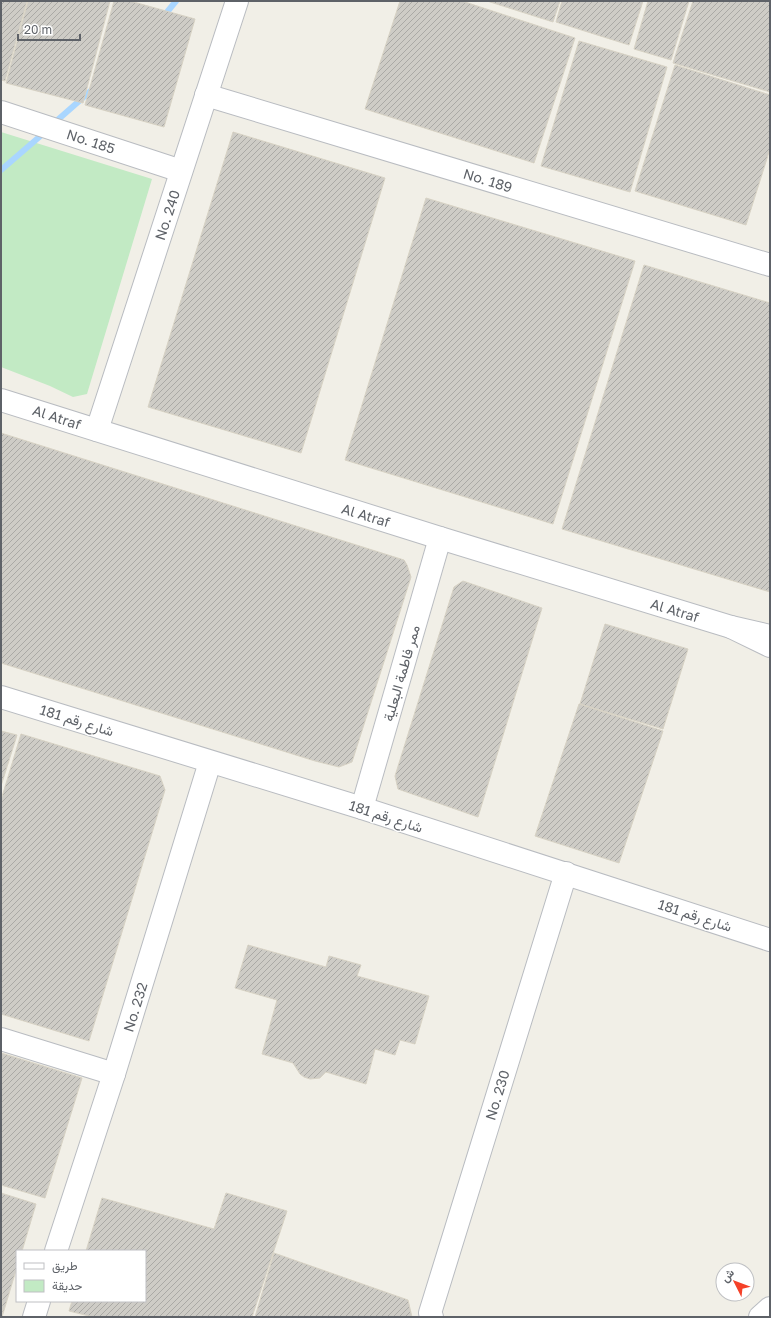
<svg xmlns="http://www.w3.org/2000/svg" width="771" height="1318" viewBox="0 0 771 1318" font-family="'Golos Text',Vazirmatn,sans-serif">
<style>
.green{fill:#c2eac4}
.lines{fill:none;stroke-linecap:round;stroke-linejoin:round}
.stream{stroke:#a9d6ff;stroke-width:6}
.building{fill:url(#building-hatch);stroke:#d7d2c4}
.minor-casing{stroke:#b9bcc1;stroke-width:24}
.minor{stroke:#fff;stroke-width:22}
.labels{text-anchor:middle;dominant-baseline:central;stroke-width:3;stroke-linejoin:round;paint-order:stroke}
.street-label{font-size:14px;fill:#5e6268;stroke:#fff}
</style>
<defs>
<pattern id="building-hatch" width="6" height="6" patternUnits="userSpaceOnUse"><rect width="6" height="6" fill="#ceccc6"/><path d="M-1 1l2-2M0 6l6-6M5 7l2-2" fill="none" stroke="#aaa9a5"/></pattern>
</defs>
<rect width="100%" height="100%" fill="#f1efe7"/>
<path class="green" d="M1 132 152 179 87 394 73 397 50 386 1 367Z"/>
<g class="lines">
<g class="stream">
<path d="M163 17 176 1"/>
<path d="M53 124 94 88"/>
<path d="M1 170 45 132"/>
</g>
</g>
<g class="building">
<path d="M1 1H27L5 81 1 80Z"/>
<path d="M28 1H110L83 103 6 83Z"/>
<path d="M114 1H130L195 19 164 127 85 105Z"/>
<path d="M400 1H462L575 38 534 163 365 109Z"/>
<path d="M487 1H560L553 22Z"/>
<path d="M562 1H643L629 45 556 22Z"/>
<path d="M648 1H689L671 60 634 49Z"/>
<path d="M693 1H770V92L673 63Z"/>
<path d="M579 41 667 67 630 192 541 166Z"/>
<path d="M675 65 770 95V149L746 225 635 191Z"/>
<path d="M233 132 385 178 301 453 148 407Z"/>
<path d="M426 198 635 261 553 524 345 460Z"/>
<path d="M644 265 770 303V592L562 529Z"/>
<path d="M1 433 404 560 407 565 411 577 352 762 339 767 315 761 1 663Z"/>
<path d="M463 581 542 608 478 817 398 789 395 776 454 587Z"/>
<path d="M605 624 688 649 663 729 580 704Z"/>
<path d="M579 704 663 731 619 863 535 836Z"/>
<path d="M1 731 17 735 1 786Z"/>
<path d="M21 734 160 776 165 790 89 1041 1 1014V800Z"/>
<path d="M248 945 326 967 329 956 361 965 357 976 429 996 415 1044 400 1040 395 1055 375 1049 366 1084 326 1072 320 1078 310 1079 304 1077 300 1074 293 1063 262 1054 277 1000 235 988Z"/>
<path d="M1 1053 82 1078 45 1198 1 1185Z"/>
<path d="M1 1193 36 1204 22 1251H17V1267L2 1317Z"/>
<path d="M226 1193 287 1211 252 1317H93L69 1311 72 1301H145V1251H86L102 1198 214 1229Z"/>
<path d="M274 1253 408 1300 412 1317H255Z"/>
</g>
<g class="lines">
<defs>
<g id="minor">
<path d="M206 95 770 265"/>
<path d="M1 112 181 171"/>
<path d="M1 400 440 538 731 627"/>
<path d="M97 430 237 1"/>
<path d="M770 636 731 627 770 646"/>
<path d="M1 697 362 808 770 940"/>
<path d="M362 808 440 538"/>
<path d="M1 1039 114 1074"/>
<path d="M56 1251 114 1074 210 762"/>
<path d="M34 1317 39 1301"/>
<path d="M432 1317 430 1313 566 873"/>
<path d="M760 1317 770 1308"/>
</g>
</defs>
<use href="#minor" class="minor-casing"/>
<use href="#minor" class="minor"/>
</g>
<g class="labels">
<g class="street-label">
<text transform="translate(91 141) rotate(18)">No. 185</text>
<text transform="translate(488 180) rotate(17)">No. 189</text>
<text transform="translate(167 215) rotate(-72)">No. 240</text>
<text transform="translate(57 417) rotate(18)">Al Atraf</text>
<text transform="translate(366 515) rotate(17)">Al Atraf</text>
<text transform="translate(675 610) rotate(17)">Al Atraf</text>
<text transform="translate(401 673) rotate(-74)">ممر فاطمة البعلية</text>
<text transform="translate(77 720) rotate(17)">شارع رقم 181</text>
<text transform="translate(386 816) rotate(18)">شارع رقم 181</text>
<text transform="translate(695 915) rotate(18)">شارع رقم 181</text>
<text transform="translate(135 1007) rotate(-73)">No. 232</text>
<text transform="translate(497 1095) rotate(-73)">No. 230</text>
</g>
</g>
<rect width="771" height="1318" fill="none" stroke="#5e6268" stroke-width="4"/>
<rect x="16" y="1250" width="130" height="52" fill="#ffffff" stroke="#bfc0c3"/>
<rect x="24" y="1263" width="20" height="6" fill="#ffffff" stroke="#bfc0c3"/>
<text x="52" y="1270" font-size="12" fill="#5e6268">طريق</text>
<rect x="24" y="1280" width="20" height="12" fill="#c2eac4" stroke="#bfc0c3"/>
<text x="52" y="1290" font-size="12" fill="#5e6268">حديقة</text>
<g transform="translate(735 1282) rotate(312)"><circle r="19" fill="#ffffff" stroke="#bfc0c3"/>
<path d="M0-3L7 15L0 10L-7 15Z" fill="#f54128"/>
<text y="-6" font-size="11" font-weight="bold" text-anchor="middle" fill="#5e6268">ش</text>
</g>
<path d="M18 34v6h62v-6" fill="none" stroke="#5e6268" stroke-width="2"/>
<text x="24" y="34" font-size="12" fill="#5e6268" stroke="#ffffff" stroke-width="3" paint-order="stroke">20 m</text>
</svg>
